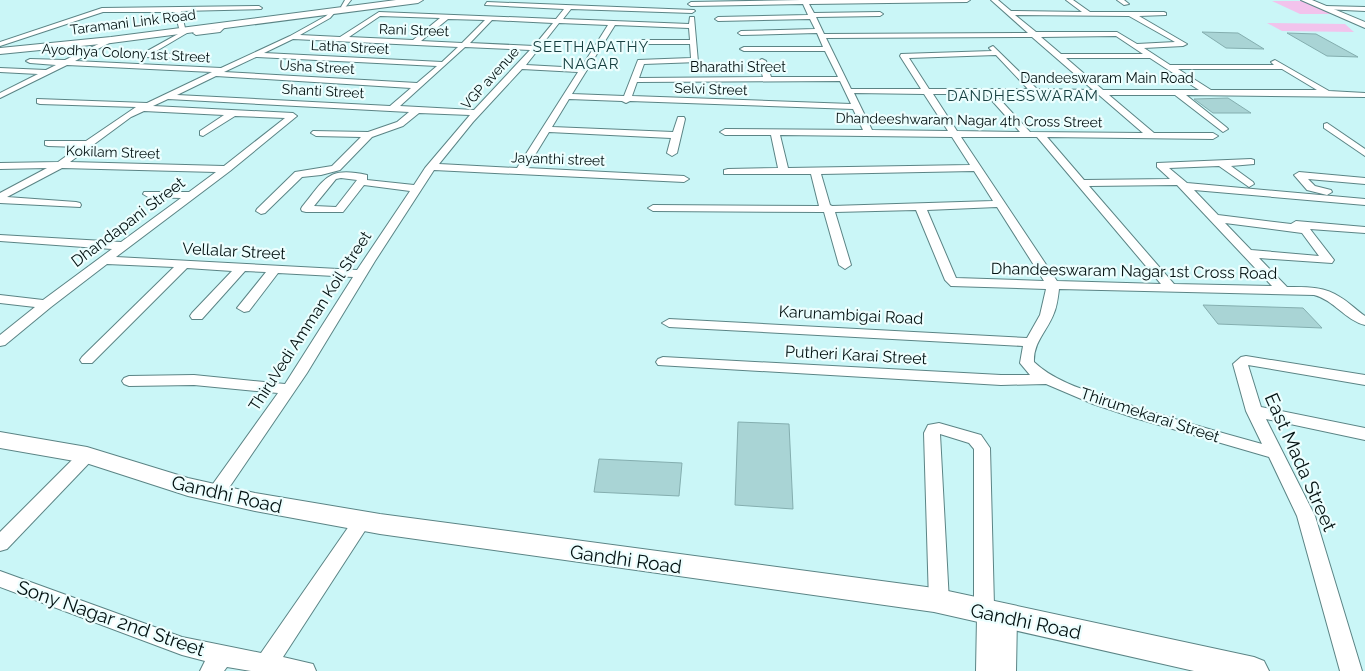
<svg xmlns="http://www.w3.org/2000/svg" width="1365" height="671" viewBox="0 0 1365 671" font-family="Raleway,sans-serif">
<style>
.green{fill:#f2c3ec}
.building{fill:#a9d4d5;stroke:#84aeaf}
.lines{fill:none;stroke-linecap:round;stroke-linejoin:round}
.street-casing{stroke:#5b8485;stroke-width:2}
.secondary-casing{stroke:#5b8485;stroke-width:2}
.primary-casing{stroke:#5b8485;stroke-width:2}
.street{fill:#fff;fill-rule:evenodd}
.secondary{fill:#fff;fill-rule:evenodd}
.primary{fill:#fff;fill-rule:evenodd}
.labels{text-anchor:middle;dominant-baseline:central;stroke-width:4.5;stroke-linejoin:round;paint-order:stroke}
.far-street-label{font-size:14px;fill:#031111;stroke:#ecfefe}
.far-neighbourhood-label{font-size:15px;letter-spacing:1px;fill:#174041;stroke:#ecfefe}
.street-label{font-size:16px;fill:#031111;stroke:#ecfefe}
.near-street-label{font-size:19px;fill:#031111;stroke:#ecfefe}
</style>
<rect width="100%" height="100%" fill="#caf6f7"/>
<g class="green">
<path d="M1272 1H1303L1332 14H1300Z"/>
<path d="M1267 23 1345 24 1354 32 1282 31Z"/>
</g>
<g class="building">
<path d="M1202 32 1238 33 1264 49 1226 48Z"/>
<path d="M1287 33 1316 34 1358 57 1327 56Z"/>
<path d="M1228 98 1251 113H1213L1194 99Z"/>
<path d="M1203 305 1303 308 1322 328 1218 324Z"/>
<path d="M738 422 789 424 793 509 735 505Z"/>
<path d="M599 459 682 463 679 496 594 492Z"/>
</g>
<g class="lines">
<defs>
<g id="street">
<path d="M345 0H351L344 9 341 7Z"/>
<path d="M801 0H970L967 2 809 4 814 13 880 12 883 14 880 16 816 17 824 34 1028 33 991 0H998L1011 11 1082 12 1066 0H1073L1090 12H1164L1166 13V15L1139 16 1187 44 1183 46 1144 48 1170 65H1274L1271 62 1275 60 1329 91 1365 93V97L1186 95 1226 127 1228 129 1223 132 1175 95H1109L1154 133H1213L1218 136 1213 139 1047 137 1084 180 1170 179 1157 167V163L1251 159 1254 160V164L1231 166 1253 182 1254 184 1249 187 1219 166 1169 168 1187 183 1365 199V205L1194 190 1218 215 1291 224 1296 221 1365 227V233L1310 229 1334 260 1332 263 1259 258 1287 287C1305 287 1324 286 1340 297 1349 302 1356 310 1365 316V325C1345 320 1334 300 1314 295L1059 289C1058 297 1057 306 1054 313 1048 330 1033 342 1034 362 1056 383 1091 392 1120 402 1167 417 1214 431 1262 444L1246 411 1233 364 1241 357 1246 356 1365 375V385L1248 365 1261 407 1365 428V440L1266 419 1315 516 1362 671H1340L1297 516 1269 457 1135 418 1093 404 1046 384 1001 385 658 365 656 362 658 359 663 357 1001 375H1030L1020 363 1023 346 669 327 662 323 669 319 1027 338 1040 315 1046 289 951 286 945 280 916 210 835 212 851 265 845 269 839 265 824 212 653 211 648 208 653 205 819 206 811 174H724V170L728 169 778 168 771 135H725L720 132 725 129 863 130 853 109 630 101 626 103 622 101 569 99 552 127 673 132 678 117H684L685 119 677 153 672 156 667 153 671 138 549 132 527 168 684 176 689 179 684 182 434 170 375 261 307 373 222 498 216 500 210 498 207 493 210 488 278 393 194 385 129 386 124 384 122 381 124 378 129 376 194 375 285 384 353 277 278 273 249 311 244 312 237 308 266 272 245 271 202 319H192L190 316 192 313 232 271 187 268 92 363H82L80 360 82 357 174 267 107 264 51 307 5 345 0 346V335L35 307 0 303V295L43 300 112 249 0 241V235L121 242 181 198 148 197 143 194 144 192H189L216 172 62 168 7 197 76 202 80 203 81 205 80 207 0 203V193L47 168 0 169V163L58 162 79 147 48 146 45 145V141H86L136 107 40 104 37 103V99L147 103 212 72 67 65 0 98V93L38 74 0 72V68L46 70 56 65 30 63 26 61 30 59 65 60 111 38 115 40 113 41 75 61 221 68 290 36 326 16 333 9 336 11 330 18 300 35 340 37 379 12 556 19 564 9 485 5 487 2 694 10 695 11 692 13 571 9 563 19 689 24 690 17H694L698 62 644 64 639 78 763 77 758 61 762 59 766 61 771 77H838L825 51H744L740 49 744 47H823L817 33 741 35 738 33 741 31 815 29 810 19 718 21 715 19 718 17 808 15 803 4 691 6 688 4 691 2ZM1015 15 1129 16 1175 42 1137 44 1117 32H1036ZM380 16 440 18 413 40 349 37ZM448 19 485 20 462 43 421 41ZM492 20 553 23 534 46 470 43ZM559 23 608 25 581 68 526 65ZM615 25 689 28 690 40H637L633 42 637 44H690L691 58 638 60 624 96 572 94ZM1116 36 1143 54H1061L1041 37ZM1032 37 1093 90 1037 89 993 46 989 48 992 51 901 54 900 56 921 89H851L826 38ZM293 39 458 47 442 62 264 53ZM465 47 530 50 474 110 400 106ZM996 55 1028 89H929L909 58ZM256 57H257L437 66 417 83 224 72ZM1066 58H1150L1199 90H1103ZM522 69 578 72 517 168 439 164 473 122ZM1178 69H1282L1317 90H1211ZM216 76 411 88 390 106 177 95ZM840 81 851 104 632 96 637 82ZM854 93 924 94 948 131 872 130ZM933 94H986L1020 132 957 131ZM995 94 1099 95 1143 133 1030 132ZM168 99 409 112 397 122 368 132 313 131 311 133 316 136 361 137 332 166 295 172 257 209 256 211 261 214 265 213 302 177 321 175 340 170 372 137 403 126 419 113 470 115 425 168 414 185 367 180V175C327 166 325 179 302 207L301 209 302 211 306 212H343L364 185 410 191 357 270 116 257 230 171 297 116 293 113 153 106ZM144 111 224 115 200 131V135L203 136 235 116 285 118 224 166 70 162 131 117ZM780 135 952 137 970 165 788 168ZM961 137H1037L1161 284 1057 281ZM974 171 993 201 832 206 830 205 821 174ZM341 178 357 180 336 207 314 206 336 179ZM1177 185 1272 286 1174 284 1089 186ZM997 207 1044 281 956 278 927 210ZM1225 223 1302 233 1319 256 1251 250Z"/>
<path d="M1117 0H1124L1129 4 1124 5Z"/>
<path d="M259 6 262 8 261 9 181 11 185 28 182 30 179 28 175 12H103L0 46V42L102 8Z"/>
<path d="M1325 6 1365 7V11L1323 9 1322 8Z"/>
<path d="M224 23 227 25 220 32 196 35 193 33 197 28H201V30L216 29Z"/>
<path d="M187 29 192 30 153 53 176 54H179V58L144 57 140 55Z"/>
<path d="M1327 123 1365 149V156L1324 128V124Z"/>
<path d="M1299 172 1365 178V184L1308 179 1315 186 1331 190 1332 192 1327 195 1307 190 1294 175Z"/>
<path d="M939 423 981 435 990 448 994 606 997 616 1000 610 1007 607 1014 610 1017 616 1016 671H976L977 617 974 611V449L969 443 940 434 949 602 946 608 939 611 932 608 929 602 924 433 928 425Z"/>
<path d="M87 449 93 451 95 455 93 459 7 549 0 551V532L81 451Z"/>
<path d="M362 514 368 516 371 521 368 526 283 657 313 664 316 671H251L227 667 224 671H200L205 661 182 655 0 587V571L182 637 261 653 356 516Z"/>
</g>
<g id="secondary">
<path d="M1301 0H1312L1365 22V28Z"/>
<path d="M0 432 87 447 188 478 255 493 380 514 934 588 1254 657 1264 661 1269 671H1194L934 612 380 534 255 511 188 496 86 463 0 448Z"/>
</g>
<path id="primary" d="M396 0H423L418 3 111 43 0 54V48L111 37Z"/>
</defs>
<use href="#street" class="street-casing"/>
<use href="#secondary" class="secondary-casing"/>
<use href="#primary" class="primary-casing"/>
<use href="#street" class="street"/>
<use href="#secondary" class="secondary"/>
<use href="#primary" class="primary"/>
</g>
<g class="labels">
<g class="far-street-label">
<text transform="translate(133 22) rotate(-7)">Taramani Link Road</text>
<text transform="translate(414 30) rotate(2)">Rani Street</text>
<text transform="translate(350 47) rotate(3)">Latha Street</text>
<text transform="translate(126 53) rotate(3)">Ayodhya Colony 1st Street</text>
<text transform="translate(317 67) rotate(3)">Usha Street</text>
<text x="738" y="67">Bharathi Street</text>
<text transform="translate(490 78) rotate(-48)">VGP avenue</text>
<text x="1107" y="78">Dandeeswaram Main Road</text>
<text transform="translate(711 89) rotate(2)">Selvi Street</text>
<text transform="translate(323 91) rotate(3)">Shanti Street</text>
<text transform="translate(969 120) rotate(1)">Dhandeeshwaram Nagar 4th Cross Street</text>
<text transform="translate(113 152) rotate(2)">Kokilam Street</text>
<text transform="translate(558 159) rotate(2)">Jayanthi street</text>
</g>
<g class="far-neighbourhood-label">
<text x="591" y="47">SEETHAPATHY<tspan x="591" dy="17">NAGAR</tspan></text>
<text x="1023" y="96">DANDHESSWARAM</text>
</g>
<g class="street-label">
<text transform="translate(128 222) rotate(-37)">Dhandapani Street</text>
<text transform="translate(234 251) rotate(3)">Vellalar Street</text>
<text transform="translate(1134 271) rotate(1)">Dhandeeswaram Nagar 1st Cross Road</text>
<text transform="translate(851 315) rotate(3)">Karunambigai Road</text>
<text transform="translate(310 321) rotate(-57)">ThiruVedi Amman Koil Street</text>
<text transform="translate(856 355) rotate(3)">Putheri Karai Street</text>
<text transform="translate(1150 415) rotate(18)">Thirumekarai Street</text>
</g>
<g class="near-street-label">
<text transform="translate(1301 462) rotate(66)">East Mada Street</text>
<text transform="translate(227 494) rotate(13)">Gandhi Road</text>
<text transform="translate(626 559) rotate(8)">Gandhi Road</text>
<text transform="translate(111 618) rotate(19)">Sony Nagar 2nd Street</text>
<text transform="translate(1026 621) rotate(12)">Gandhi Road</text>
</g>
</g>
</svg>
